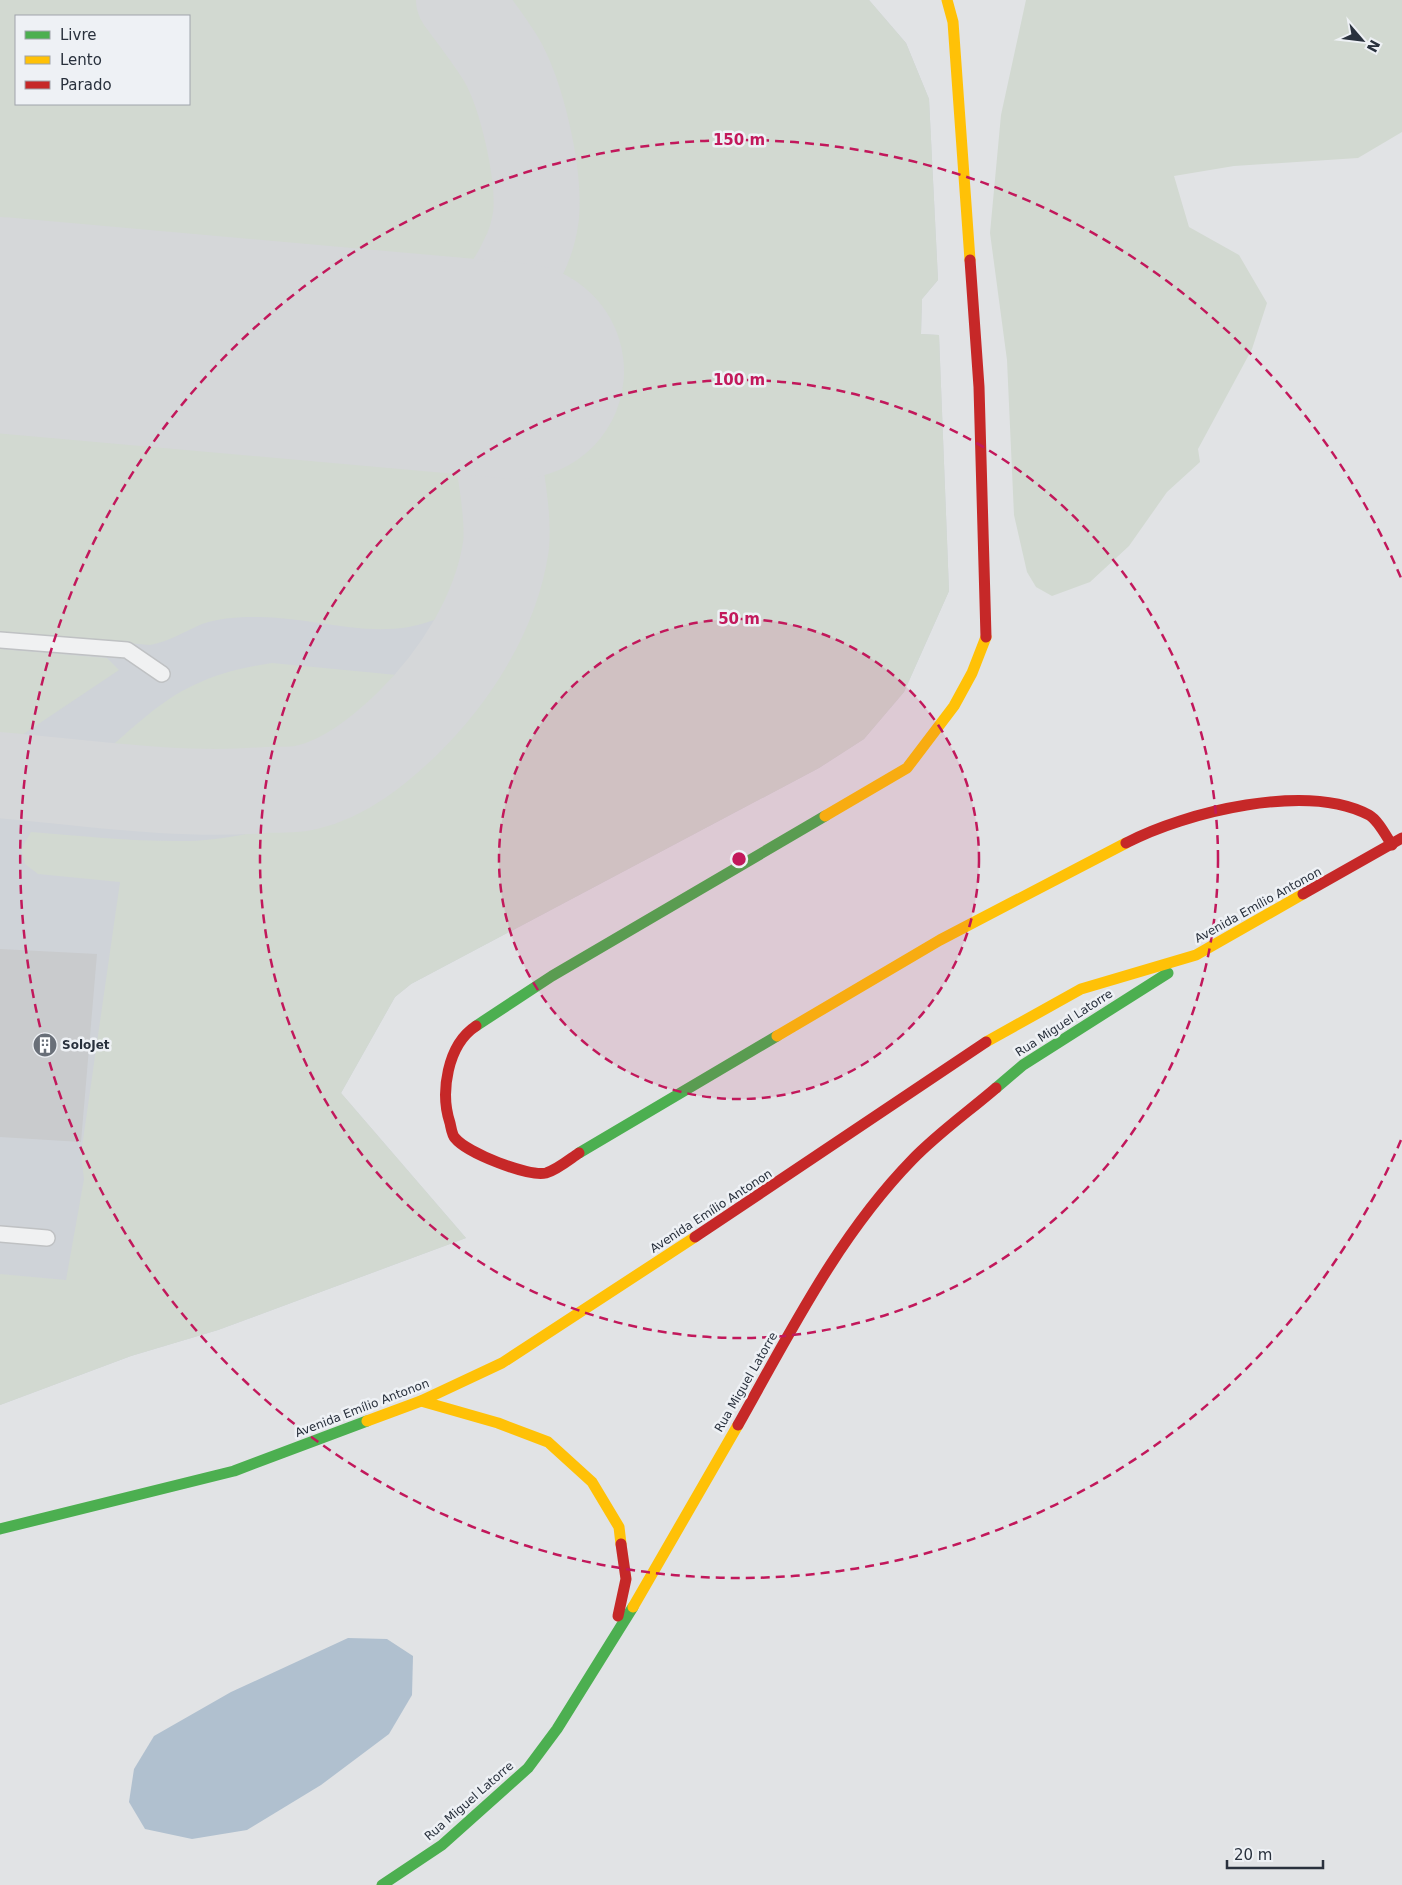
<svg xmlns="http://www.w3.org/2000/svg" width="1402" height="1885" viewBox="0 0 1402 1885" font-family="'DejaVu Sans',sans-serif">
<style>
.built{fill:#cfd3d8;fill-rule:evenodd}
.green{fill:#d2d9d1;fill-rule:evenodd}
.water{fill:#b0c0cf}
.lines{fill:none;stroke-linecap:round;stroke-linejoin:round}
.taxiway{stroke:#d5d7d9;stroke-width:86}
.runway{stroke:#d5d7d9;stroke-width:216}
.building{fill:#c9cbcd}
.lane-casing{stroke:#bfc1c3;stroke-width:18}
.lane{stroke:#f0f1f2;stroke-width:15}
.fast{stroke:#4caf50;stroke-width:11}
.slow{stroke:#ffc107;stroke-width:11}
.jam{stroke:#c62828;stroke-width:11}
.ring{fill:none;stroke:#c2185b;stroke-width:2.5;stroke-dasharray:9 6}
.labels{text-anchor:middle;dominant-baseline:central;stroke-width:5;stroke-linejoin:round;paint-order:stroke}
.street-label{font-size:12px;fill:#29313d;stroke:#eef1f5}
.poi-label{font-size:12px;font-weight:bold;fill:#29313d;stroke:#eef1f5;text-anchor:start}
.centre{fill:#c2185b;stroke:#eef1f5;stroke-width:2.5}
.ring-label{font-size:15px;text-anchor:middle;font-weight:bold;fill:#c2185b;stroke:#eef1f5;stroke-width:5;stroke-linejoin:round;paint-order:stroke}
</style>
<rect width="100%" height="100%" fill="#e1e3e5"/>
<path class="built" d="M0 0H869L906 43 929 99 938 280 922 299 921 334 939 335 949 591 904 692 864 739 819 768 411 984 395 997 341 1093 466 1238 218 1330 131 1356 0 1405ZM16 16H189V104H16Z"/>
<g class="green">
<path d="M0 0H421C436 17 453 34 465 53 493 98 526 193 500 243 490 263 468 276 449 287L0 250ZM16 16H189V104H16Z"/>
<path d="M488 0H869L906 43 929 99 938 280 922 299 921 334 939 335 949 591 904 692 864 739 819 768 411 984 395 997 341 1093 466 1238 218 1330 131 1356 0 1405V1274L66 1280 84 1179 81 1154 120 882 38 874 25 864 21 850 31 832C83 836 136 842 189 841 254 839 348 810 399 769 452 728 489 669 514 607 535 555 536 489 542 433 548 373 555 312 559 251 560 233 562 215 562 197 560 141 541 82 512 35 505 23 498 10 488 0Z"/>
<path d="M1026 0H1402V132L1358 158 1234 166 1174 176 1189 227 1239 255 1267 303 1252 349 1198 449 1200 462 1167 492 1129 546 1090 582 1052 596 1036 587 1027 572 1014 515 1007 360 990 233 1001 115Z"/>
<path d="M0 399 409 434C420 440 435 446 445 455 465 472 479 507 478 533 476 559 469 591 451 611 446 616 438 619 431 621 374 642 313 616 255 617 237 617 219 618 202 624 184 632 170 641 150 645L0 632Z"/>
<path d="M0 649 107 658 119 670 10 743 0 747Z"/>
<path d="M272 663 397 675 406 682C398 698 381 712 367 723 352 735 337 749 321 757 303 766 284 766 265 766 210 768 156 762 101 755 130 731 159 701 194 685 218 673 245 667 272 663Z"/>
</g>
<path class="water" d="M348 1638 387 1639 413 1656 412 1695 389 1734 321 1785 247 1830 192 1839 145 1829 129 1802 134 1769 154 1736 231 1692Z"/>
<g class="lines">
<path class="taxiway" d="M0 775C87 783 179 797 266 790 279 789 295 791 308 787 346 778 379 751 407 724 455 677 496 613 506 546 508 525 505 503 502 482 494 427 478 396 433 362 467 331 503 302 522 260 529 247 534 231 536 216 540 174 522 95 501 59 488 38 473 19 459 0"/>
<path class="runway" d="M0 325 516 371"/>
</g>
<path class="building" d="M0 949 97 954 81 1142 0 1137Z"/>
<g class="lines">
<defs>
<g id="lane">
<path d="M0 640 127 650 162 674"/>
<path d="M0 1234 47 1238"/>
</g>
</defs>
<use href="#lane" class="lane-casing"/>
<use href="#lane" class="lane"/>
<g class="fast">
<path d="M476 1026 552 976 825 816"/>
<path d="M996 1088 1023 1065 1168 973"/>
<path d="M579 1153 777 1036"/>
<path d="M0 1529 234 1471 367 1421"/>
<path d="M382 1885 442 1845 528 1768 557 1729 633 1607"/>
</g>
<g class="slow">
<path d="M947 0 953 22 970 260"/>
<path d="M825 816 907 768 954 706 972 673 986 637"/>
<path d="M777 1036 940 940 1126 843"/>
<path d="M986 1042 1081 989 1196 955 1303 894"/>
<path d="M421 1401 498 1423 548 1442 592 1482 619 1527 621 1544"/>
<path d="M367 1421 421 1401 502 1363 695 1237"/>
<path d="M633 1607 738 1425"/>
</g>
<g class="jam">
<path d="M970 260 979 387 986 637"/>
<path d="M1126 843C1185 812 1307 782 1369 815 1378 820 1386 836 1392 845"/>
<path d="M1303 894 1402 838"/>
<path d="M476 1026C447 1045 440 1093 450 1123 451 1127 452 1135 455 1138 467 1153 528 1177 546 1173 557 1170 570 1159 579 1153"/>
<path d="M695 1237 986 1042"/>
<path d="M738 1425C790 1333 838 1236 912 1160 937 1134 968 1112 996 1088"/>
<path d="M618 1616 626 1579 621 1544"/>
</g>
</g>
<circle cx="739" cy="859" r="240" fill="#c2185b" fill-opacity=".12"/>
<g class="ring">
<circle cx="739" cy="859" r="240"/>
<circle cx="739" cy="859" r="479"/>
<path d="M1401 1140A719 719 0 1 1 1401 578"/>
</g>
<defs>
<symbol id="building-disc" viewBox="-11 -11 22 22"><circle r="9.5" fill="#696f78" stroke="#eef1f5"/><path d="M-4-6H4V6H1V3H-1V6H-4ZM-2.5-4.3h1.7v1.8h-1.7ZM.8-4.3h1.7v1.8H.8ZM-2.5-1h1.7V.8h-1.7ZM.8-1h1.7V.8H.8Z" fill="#fff"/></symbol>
</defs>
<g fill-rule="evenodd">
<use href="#building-disc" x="31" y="1031" width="28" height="28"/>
</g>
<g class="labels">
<g class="street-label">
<text transform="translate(1258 905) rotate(-29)">Avenida Emílio Antonon</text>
<text transform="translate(1064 1023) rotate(-33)">Rua Miguel Latorre</text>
<text transform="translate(711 1211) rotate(-33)">Avenida Emílio Antonon</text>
<text transform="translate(746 1382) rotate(-60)">Rua Miguel Latorre</text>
<text transform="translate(362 1408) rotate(-21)">Avenida Emílio Antonon</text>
<text transform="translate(469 1801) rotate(-41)">Rua Miguel Latorre</text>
</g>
<g class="poi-label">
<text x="62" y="1045">SoloJet</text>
</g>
</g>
<circle cx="739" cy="859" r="8" class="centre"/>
<g class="ring-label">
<text x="739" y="145">150 m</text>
<text x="739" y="385">100 m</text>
<text x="739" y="624">50 m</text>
</g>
<rect x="15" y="15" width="175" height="90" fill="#eef1f5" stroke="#9fa4ab"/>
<rect x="25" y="31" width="25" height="8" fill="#4caf50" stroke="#9fa4ab"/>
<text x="60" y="40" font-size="15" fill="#29313d">Livre</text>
<rect x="25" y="56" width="25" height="8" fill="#ffc107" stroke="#9fa4ab"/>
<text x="60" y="65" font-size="15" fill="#29313d">Lento</text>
<rect x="25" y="81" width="25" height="8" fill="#c62828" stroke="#9fa4ab"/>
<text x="60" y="90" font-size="15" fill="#29313d">Parado</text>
<g transform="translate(1362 40) rotate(118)" stroke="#eef1f5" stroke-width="4" paint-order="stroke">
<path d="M0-4L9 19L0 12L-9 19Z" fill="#29313d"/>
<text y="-8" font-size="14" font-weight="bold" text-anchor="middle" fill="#29313d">N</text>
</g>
<path d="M1227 1860v8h96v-8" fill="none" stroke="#29313d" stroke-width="2.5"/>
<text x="1234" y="1860" font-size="15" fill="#29313d" stroke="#eef1f5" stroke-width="4" paint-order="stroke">20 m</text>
</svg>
